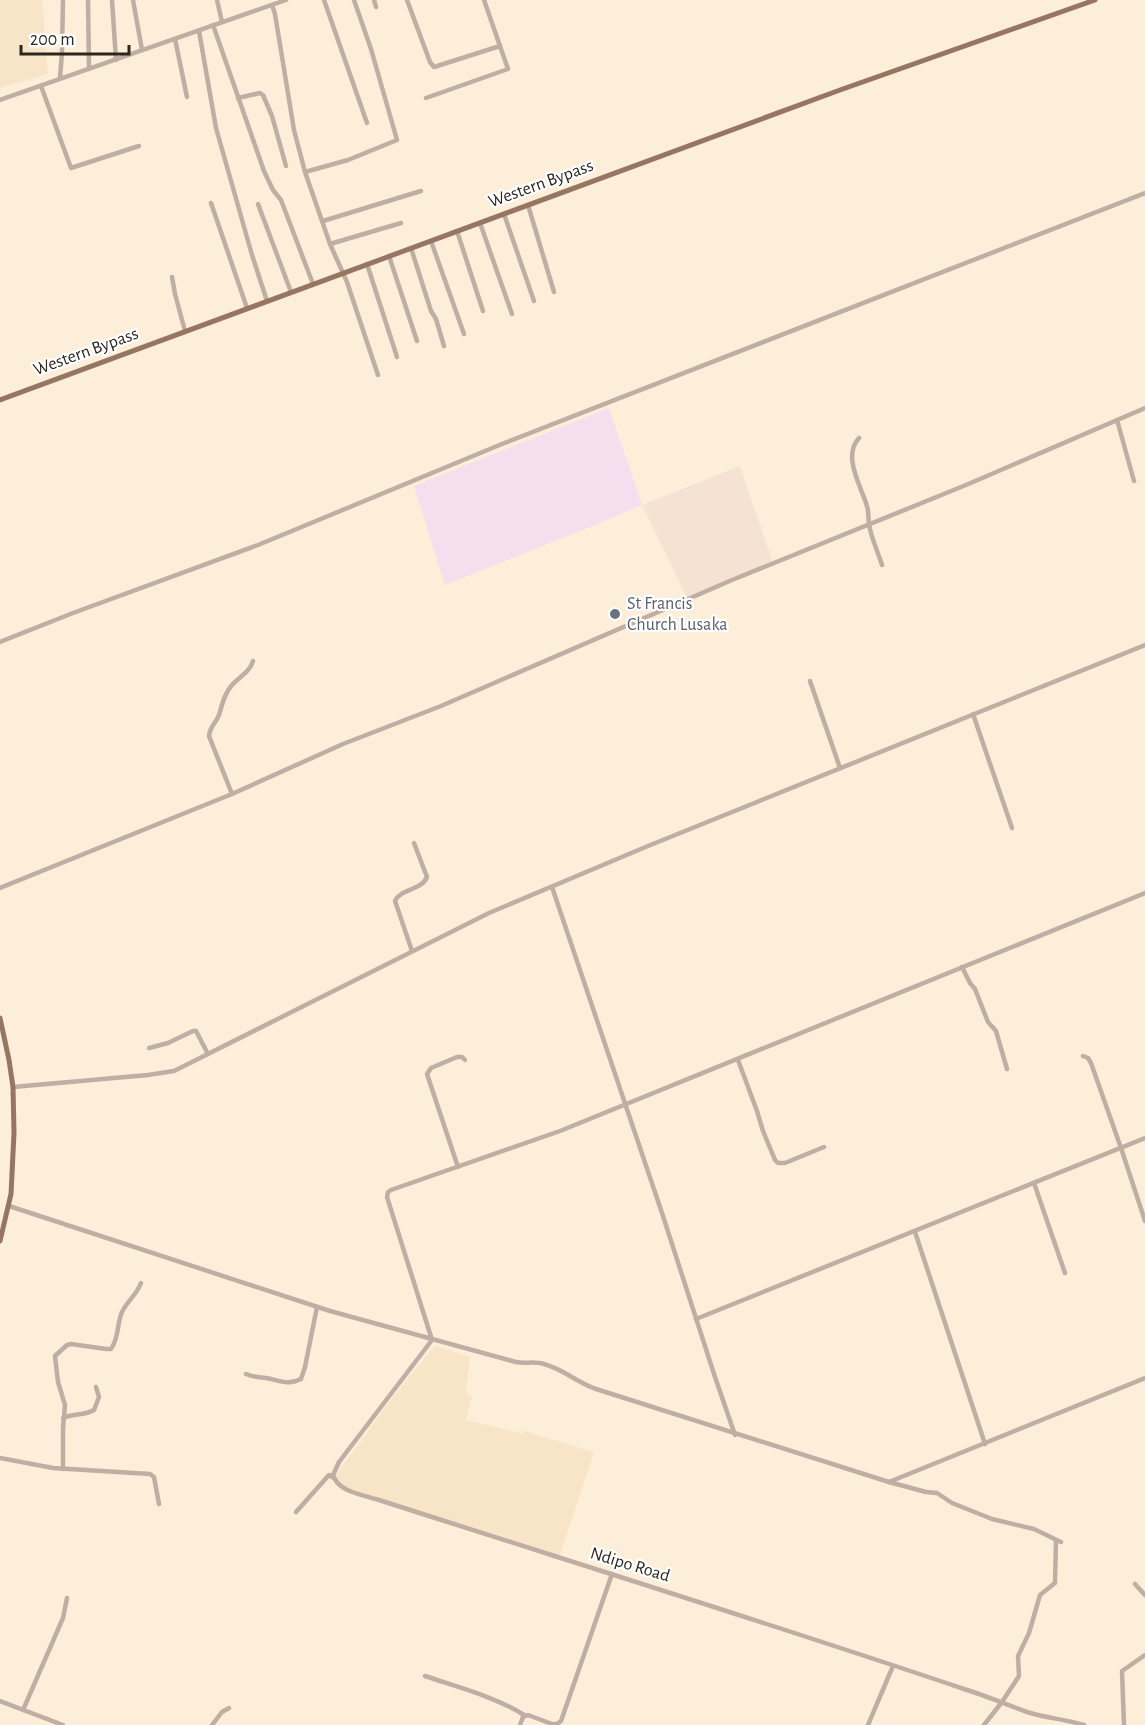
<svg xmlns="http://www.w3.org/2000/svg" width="1145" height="1725" viewBox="0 0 1145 1725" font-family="'Alegreya Sans',sans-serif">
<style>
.commercial{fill:#f6e2d3}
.built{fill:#f8e5c8}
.education{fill:#f4dfee}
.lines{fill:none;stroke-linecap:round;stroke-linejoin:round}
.minor{stroke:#c0ada3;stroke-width:4.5}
.major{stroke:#967563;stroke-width:5}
.worship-dot{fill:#6b7280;stroke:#fff;stroke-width:2}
.labels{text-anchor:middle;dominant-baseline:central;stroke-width:4.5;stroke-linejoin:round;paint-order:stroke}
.street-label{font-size:18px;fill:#2b261e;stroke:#fff}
.worship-label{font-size:18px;fill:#5b616d;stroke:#fff;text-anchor:start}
</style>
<rect width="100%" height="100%" fill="#fceed8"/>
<path class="commercial" d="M740 466 772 561 687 597 642 505Z"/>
<g class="built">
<path d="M0 0H42L48 74 0 88Z"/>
<path d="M435 1346 470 1357 466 1393 472 1397 466 1420 524 1434V1431L594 1452 559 1558 344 1488 335 1476 396 1393Z"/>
</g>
<path class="education" d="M609 408 642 505 590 527 445 585 414 486Z"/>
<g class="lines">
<g class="minor">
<path d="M88 0 89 68"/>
<path d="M112 0 116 60"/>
<path d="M133 0 142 50"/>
<path d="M217 0 222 22"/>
<path d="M324 0 367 123"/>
<path d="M374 0 376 7"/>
<path d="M407 0 430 62 434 67 500 46"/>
<path d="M272 5 275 14 294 130 305 172 348 160 397 140 371 49 354 0"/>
<path d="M213 25 264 171 273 190 281 200 313 284"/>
<path d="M199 31 216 128 252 255 267 301"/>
<path d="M175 39 187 97"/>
<path d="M60 78 62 52 63 0"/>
<path d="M41 86 71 168 139 146"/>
<path d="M238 98 260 93 263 95 272 116 286 166"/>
<path d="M426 98 508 69 484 0"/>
<path d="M0 100 286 0"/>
<path d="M305 172 330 244 347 282 378 375"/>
<path d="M211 203 247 308"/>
<path d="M258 204 291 292"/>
<path d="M528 205 554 292"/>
<path d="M504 214 534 301"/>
<path d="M323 221 421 191"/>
<path d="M480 223 512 314"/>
<path d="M457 231 483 311"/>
<path d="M431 241 464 334"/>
<path d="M330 244 401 223"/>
<path d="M411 248 431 311 436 319 444 346"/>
<path d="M389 256 417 341"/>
<path d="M367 264 397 357"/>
<path d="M172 277 175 294 185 331"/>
<path d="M1117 420 1134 481"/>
<path d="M859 438C842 456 861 486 867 506 869 512 868 518 869 524 871 538 878 552 882 565"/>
<path d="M0 642 73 613 258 545 502 444 1145 193"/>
<path d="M810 681 840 768"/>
<path d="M973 714 1012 828"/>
<path d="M232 794 209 736C210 726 216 723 219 715 222 705 224 694 232 685 239 677 250 672 253 661"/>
<path d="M552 887 662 1213 715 1377 735 1435"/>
<path d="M0 888 232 794 343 744 441 706 732 580 966 485 1145 408"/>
<path d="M412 951 395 901C401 888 421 891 427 877L414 843"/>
<path d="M962 967 970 983 975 989 988 1022 996 1031 1007 1069"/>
<path d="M149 1048 168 1043 193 1031H196L208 1054"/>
<path d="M1083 1056 1088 1058 1091 1063 1121 1148 1145 1221"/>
<path d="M738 1060 757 1111 763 1131 775 1160 778 1163H785L824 1147"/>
<path d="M13 1087 148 1075 174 1071 489 913 648 846 1145 645"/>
<path d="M458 1167 427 1074 431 1068 457 1057H462L465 1060"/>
<path d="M1034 1183 1065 1273"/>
<path d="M9 1206 330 1311 516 1362C525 1364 535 1361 544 1364 563 1369 578 1383 596 1389L889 1482 1145 1378"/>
<path d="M915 1232 985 1444"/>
<path d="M696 1319 1145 1138"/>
<path d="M246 1374C253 1377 258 1377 266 1378 279 1380 288 1386 301 1379L305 1367 317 1307"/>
<path d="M63 1418C73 1413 84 1416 94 1410L99 1397 96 1387"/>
<path d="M0 1458 53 1468 150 1474 154 1477 159 1504"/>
<path d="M63 1469V1428L65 1405 58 1382 55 1356 67 1345 71 1344 106 1349H111C119 1338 117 1323 122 1312 127 1301 136 1296 141 1283"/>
<path d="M889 1482 926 1492 937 1493 952 1503 992 1519 1034 1529 1061 1542"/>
<path d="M296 1512 329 1475 334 1478"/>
<path d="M1135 1584 1145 1595"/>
<path d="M425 1676C457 1687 496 1697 524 1715"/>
<path d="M0 1701 63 1725"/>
<path d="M23 1710 63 1618 67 1598"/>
<path d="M212 1725 222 1712 229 1708"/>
<path d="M520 1725 523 1717 528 1715 552 1724H557L561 1721 612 1574"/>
<path d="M868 1725 893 1666"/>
<path d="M984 1725 1002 1702 1019 1676 1018 1656 1029 1633 1040 1595 1055 1583 1056 1540"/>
<path d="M1084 1725C1065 1719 1045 1718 1027 1712 1007 1705 987 1696 967 1690 772 1624 575 1563 379 1500 364 1495 338 1492 333 1475L339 1462 432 1340 387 1197 388 1192 391 1190 560 1131 1145 893"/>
<path d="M1124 1725 1122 1671 1145 1655"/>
</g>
<g class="major">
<path d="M0 400 840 90 1095 0"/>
<path d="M0 1018 9 1060 13 1087 14 1133 11 1194 0 1241"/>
</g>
</g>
<circle class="worship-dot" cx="615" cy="614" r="6"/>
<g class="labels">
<g class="street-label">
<text transform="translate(541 184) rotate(-20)">Western Bypass</text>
<text transform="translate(86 352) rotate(-20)">Western Bypass</text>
<text transform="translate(630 1565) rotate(17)">Ndipo Road</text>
</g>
<g class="worship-label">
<text x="627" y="604">St Francis<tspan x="627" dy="21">Church Lusaka</tspan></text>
</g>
</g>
<path d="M21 45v9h108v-9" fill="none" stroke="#2b261e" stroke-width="3"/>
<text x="30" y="45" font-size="18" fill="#2b261e" stroke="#ffffff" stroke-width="4.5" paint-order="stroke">200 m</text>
</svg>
